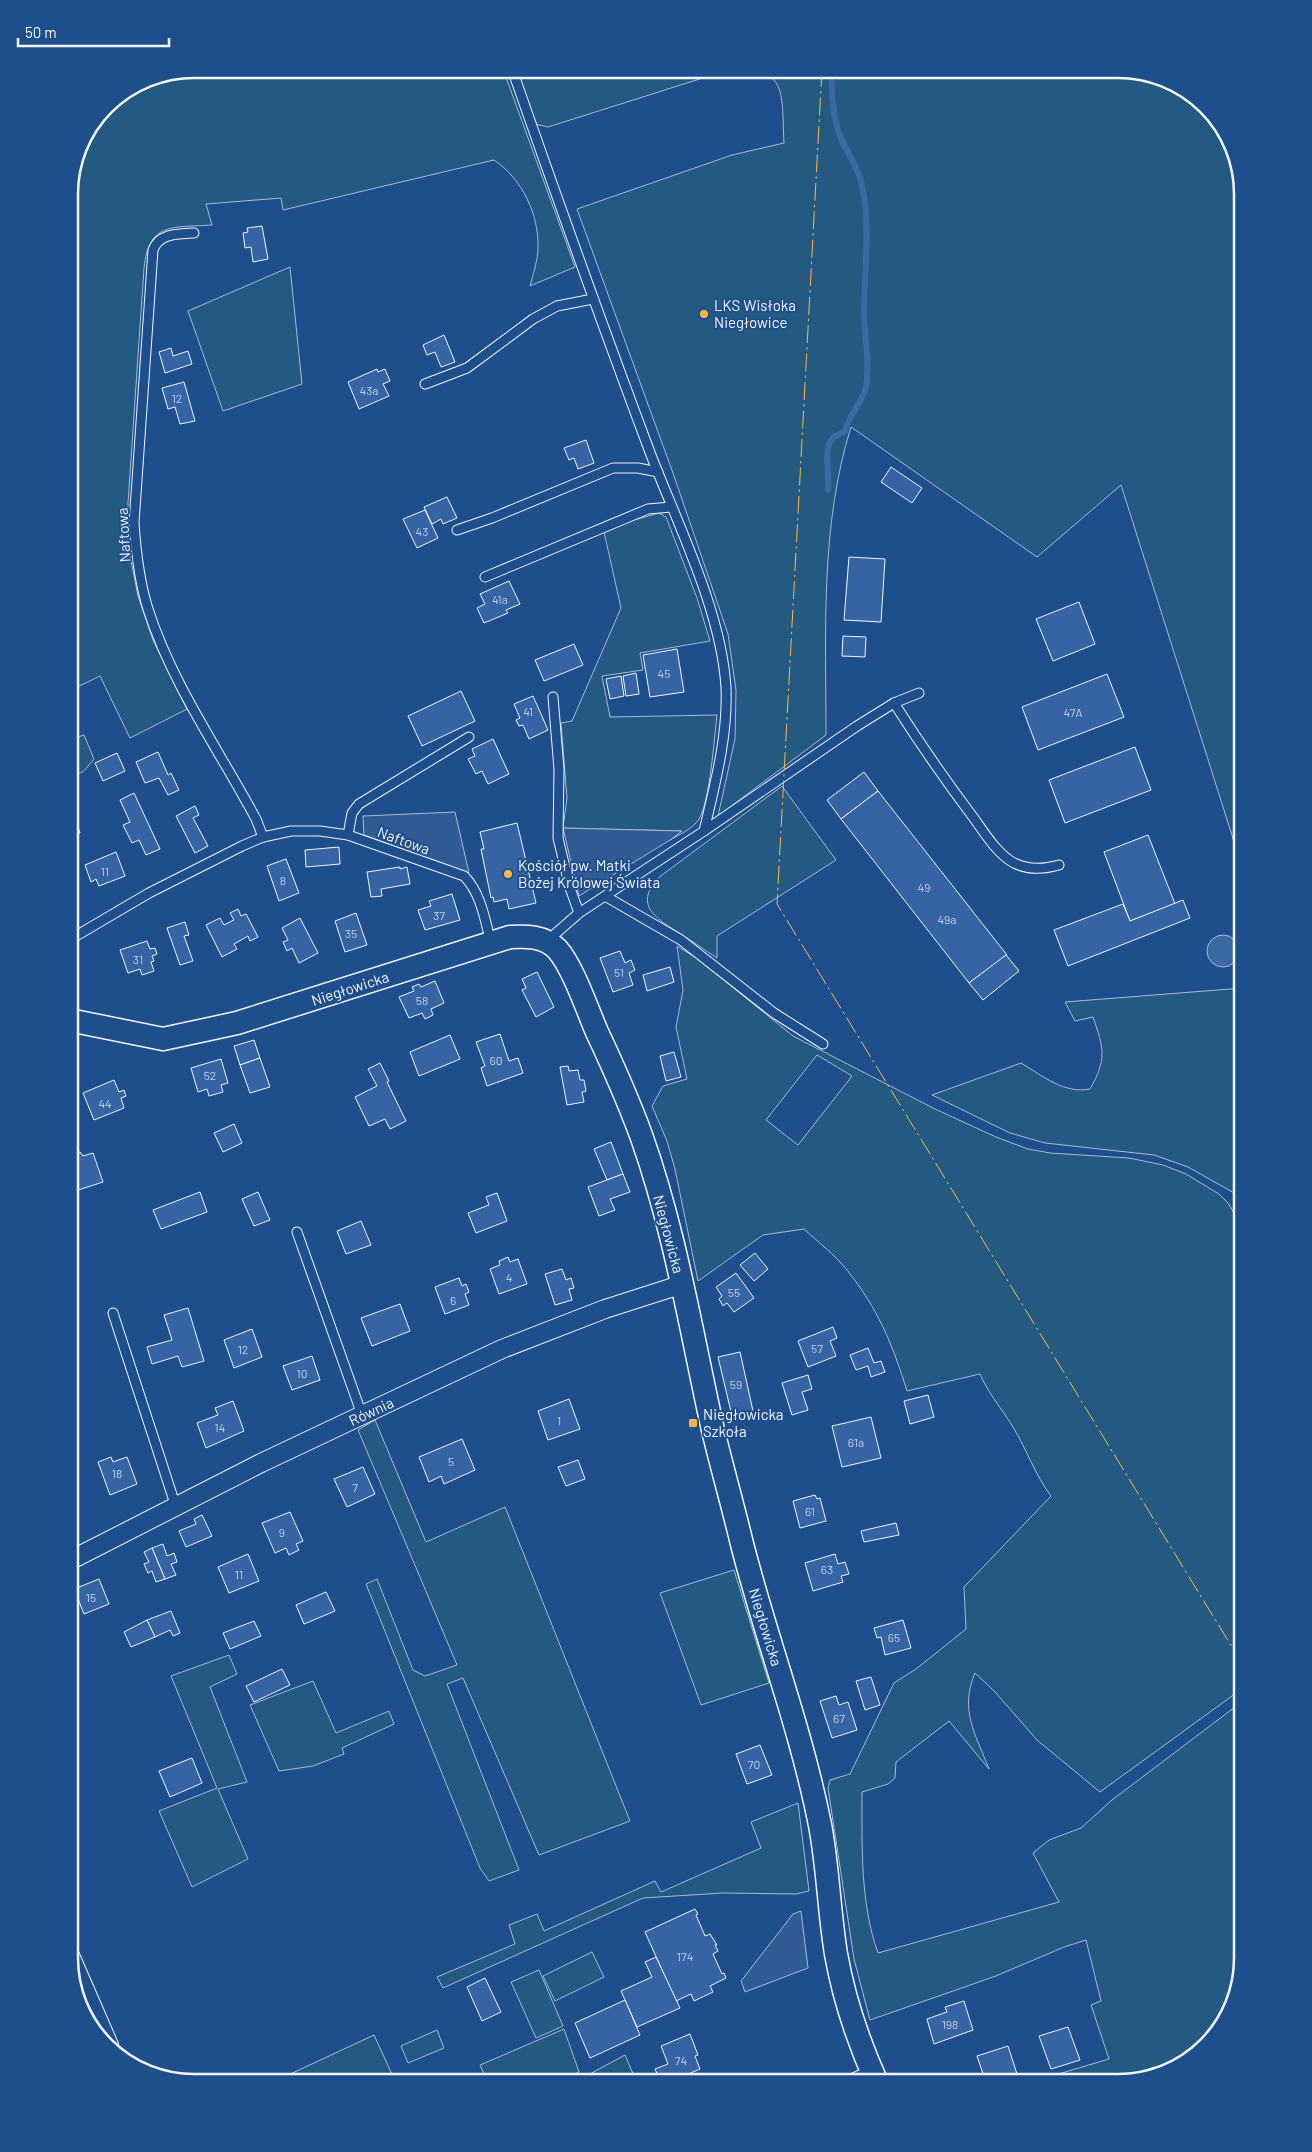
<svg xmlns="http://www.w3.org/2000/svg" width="1312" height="2152" viewBox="0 0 1312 2152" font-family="Barlow,sans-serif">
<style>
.green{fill:#245a82;stroke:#a8bbd7;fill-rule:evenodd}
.parking{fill:#305b95;stroke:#a8bbd7}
.water{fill:#3b69a3;stroke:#a8bbd7}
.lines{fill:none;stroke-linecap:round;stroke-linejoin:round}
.stream{stroke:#3b69a3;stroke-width:6}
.building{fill:#3563a3;stroke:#f2f6ff}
.service-casing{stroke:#f2f6ff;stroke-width:11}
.minor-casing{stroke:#f2f6ff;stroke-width:20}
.tertiary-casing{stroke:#f2f6ff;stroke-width:25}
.service{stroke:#1f4e8c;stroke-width:9}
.minor{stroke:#1f4e8c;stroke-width:18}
.tertiary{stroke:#1f4e8c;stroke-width:22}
.power{stroke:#ffb74d;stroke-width:1;stroke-dasharray:18 4 2.5 4;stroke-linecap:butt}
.poi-dot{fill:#ffb74d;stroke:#1f4e8c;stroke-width:2}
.labels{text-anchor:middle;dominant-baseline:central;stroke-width:4;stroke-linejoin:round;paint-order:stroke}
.number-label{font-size:12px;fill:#c3d1e8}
.poi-label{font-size:15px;fill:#f2f6ff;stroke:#1f4e8c;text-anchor:start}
.street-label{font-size:15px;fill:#f2f6ff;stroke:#1f4e8c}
.rim{fill:none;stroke:#f2f6ff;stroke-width:2.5}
</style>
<rect width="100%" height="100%" fill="#1f4e8c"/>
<g class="green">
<path d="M193 69H503L575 267 530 286C533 274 538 260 538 248 539 214 522 179 494 160L283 210 281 198 206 204 212 225C173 228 149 221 144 268L128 503V546L138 596 153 640 187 709 130 738 100 676 69 691V185L78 145 105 105 146 78Z"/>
<path d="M516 69H1127L1188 90 1231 138 1238 169 1237 195 1243 267V870L1121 485 1037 557 851 427C820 526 826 632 826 735L718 816 735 739 736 690 728 634 674 476 577 209 732 155 784 143C781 95 790 65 728 70L548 127 535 124Z"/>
<path d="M290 267 302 384 223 411 188 311Z"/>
<path d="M659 513 666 517 697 598 710 641 640 653 643 670 602 676 610 717 717 715C714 740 710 800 699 819 693 829 680 834 670 840L681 831 563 828 567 798 561 723 572 721 621 608 604 532 620 524Z"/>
<path d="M84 735 94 759 84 771 69 779V740Z"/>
<path d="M782 786 836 860 717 936V958C705 950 693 942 681 934 657 919 633 906 658 878Z"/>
<path d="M677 946 698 959 793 1036 935 1109 996 1137 1028 1149 1050 1153 1129 1158 1163 1165 1186 1174 1219 1194 1228 1203 1243 1228V1688L1100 1792 1037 1740 995 1692 975 1673C959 1710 976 1735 989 1769L949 1721 896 1762 895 1778 888 1784 862 1792C862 1845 860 1903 878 1953L1059 1902 1033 1853 1049 1840 1081 1828 1112 1800 1243 1701V1959L1222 2028 1174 2071 1159 2074 1154 2067 1113 2083H1028L1109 2059 1091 2005 1101 2001 1086 1940 1064 1947 996 1976 870 2020 854 1959 828 1788 830 1780 850 1774 894 1683 916 1669 966 1629 964 1587 1051 1496C1035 1475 1027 1450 1013 1427 1002 1409 988 1393 980 1374L907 1391C892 1343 878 1309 847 1270 835 1255 818 1242 804 1229L763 1235 698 1281 675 1169 667 1141 652 1106 663 1086 687 1079 676 1027 683 990ZM817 1055 852 1076 798 1145 766 1120Z"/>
<path d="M1243 988V1198L1188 1167 1154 1155 1045 1143 1010 1133 932 1095 1021 1063C1043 1076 1064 1094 1090 1089 1107 1059 1104 1049 1093 1017L1075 1021 1065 1002Z"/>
<path d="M375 1420 426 1542 505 1507 630 1821 539 1855 463 1678 447 1684 519 1870 489 1881 480 1868 366 1584 377 1579 413 1670 425 1676 457 1665 358 1430Z"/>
<path d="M734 1570 769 1683 701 1705 660 1593Z"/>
<path d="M229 1655 237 1674 210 1687 247 1782 218 1789 248 1859 192 1887 159 1811 217 1788 171 1676Z"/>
<path d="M313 1681 336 1733 389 1711 394 1724 342 1748 344 1754 313 1766 279 1771 250 1705Z"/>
<path d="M798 1803 809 1891 796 1894 723 1893 643 1898 443 1988 437 1977 515 1944 509 1925 537 1914 544 1931 655 1881 661 1892 761 1848 751 1822Z"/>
<path d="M592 1952 604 1977 555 2001 543 1976Z"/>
<path d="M539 1970 563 2026 536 2038 511 1982Z"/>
<path d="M564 2029 579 2072 557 2083H488L480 2065Z"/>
<path d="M437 2030 444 2048 408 2063 401 2046Z"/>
<path d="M374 2035 396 2083H271Z"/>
<path d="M625 2055 637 2083H573Z"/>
</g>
<g class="parking">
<path d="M455 812 469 873 364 835 363 816Z"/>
<path d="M563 828 682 831 670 840 579 896Z"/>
<path d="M801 1911 808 1968 745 1992 741 1981 793 1914Z"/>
</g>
<circle class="water" cx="1223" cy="951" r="16"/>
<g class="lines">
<path class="stream" d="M828 490C830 475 823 450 832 439 835 434 841 435 845 431 849 414 862 404 866 387 870 365 865 337 864 314 864 272 871 227 862 185 858 166 845 151 839 133 832 112 832 91 831 69"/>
</g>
<g class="building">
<path d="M262 226 268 259 253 262 251 247 245 248 243 233 248 232 247 228Z"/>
<path d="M444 335 455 362 441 367 435 352 427 355 423 345Z"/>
<path d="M171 348 173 356 188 351 192 364 165 373 159 352Z"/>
<path d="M377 369 378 372 385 369 390 381 383 384 389 396 359 409 348 382Z"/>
<path d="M184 382 195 421 180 424 175 407 168 409 162 388Z"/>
<path d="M586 440 594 463 578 469 574 458 569 460 564 448Z"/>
<path d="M891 467 922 488 912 503 881 482Z"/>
<path d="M447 497 457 518 443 524 441 519 432 524 424 507Z"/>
<path d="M425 510 438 538 417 548 403 519Z"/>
<path d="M849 557 885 559 881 622 844 620Z"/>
<path d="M509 581 520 604 506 610 508 613 484 623 477 608 485 604 480 594Z"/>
<path d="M1079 602 1095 644 1053 661 1036 619Z"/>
<path d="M843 636 866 637 865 657 842 656Z"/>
<path d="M574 644 583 665 544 681 535 660Z"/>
<path d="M677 649 684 692 650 697 643 655Z"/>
<path d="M636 673 639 694 626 696 623 676Z"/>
<path d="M1107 674 1124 717 1038 750 1022 707Z"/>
<path d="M621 676 624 696 610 699 606 679Z"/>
<path d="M461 691 475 721 422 746 408 716Z"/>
<path d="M533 696 548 730 529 739 523 725 519 726 516 720 520 718 514 704Z"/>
<path d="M493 739 509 774 488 784 482 771 476 774 468 759 475 756 472 749Z"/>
<path d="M1135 747 1151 790 1065 823 1049 780Z"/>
<path d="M158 752 168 775 171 773 179 790 168 795 159 778 145 783 136 762Z"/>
<path d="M117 753 125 771 103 781 95 763Z"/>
<path d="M864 772 878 791 841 819 827 800Z"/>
<path d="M878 791 1007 955 969 983 841 819Z"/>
<path d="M134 793 160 849 146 855 139 840 132 843 123 825 130 822 120 800Z"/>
<path d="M195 806 199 815 193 818 208 846 195 853 176 816Z"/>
<path d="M74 814 80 833 69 836V816Z"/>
<path d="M517 823 536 903 509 909 507 899 494 902 493 897 491 898 481 849H484L480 832Z"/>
<path d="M1148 835 1175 904 1130 921 1104 852Z"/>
<path d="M339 847 340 864 306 867 305 850Z"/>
<path d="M116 852 125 876 99 886 96 879 91 882 85 865Z"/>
<path d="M286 859 299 893 279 901 267 866Z"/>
<path d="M400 867V869L407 867 410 884 381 889 382 896 371 897 367 872Z"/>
<path d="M452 894 460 920 425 930 418 910 431 906 429 901Z"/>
<path d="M1183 900 1190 918 1068 966 1054 930 1123 904 1130 921Z"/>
<path d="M238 909 241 916 246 914 258 937 250 941 248 936 234 944 237 949 222 957 206 925 220 918 224 925 234 920 230 913Z"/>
<path d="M356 913 367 945 345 952 335 921Z"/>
<path d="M300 918 318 953 299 963 292 948 287 951 283 942 288 940 282 928Z"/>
<path d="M185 922 189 935 184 936 193 961 180 965 167 928Z"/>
<path d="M147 941 150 949 155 948 157 954 152 956 154 961 151 962 154 971 142 975 140 969 128 973 120 950Z"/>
<path d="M620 951 625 963 631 960 635 970 629 973 633 985 613 992 600 958Z"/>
<path d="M1006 955 1019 971 983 1000 969 983Z"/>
<path d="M670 967 674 982 647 991 643 975Z"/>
<path d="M537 972 554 1007 536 1017 522 990 526 988 522 979Z"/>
<path d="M435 981 444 1003 431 1009 433 1015 425 1019 422 1013 409 1018 399 997 414 991 412 987 419 984 421 987Z"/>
<path d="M500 1034 509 1061 518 1058 523 1073 487 1086 481 1068 485 1066 476 1042Z"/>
<path d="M450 1035 460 1059 419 1076 410 1052Z"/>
<path d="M254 1040 260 1058 240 1065 234 1046Z"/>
<path d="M674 1052 681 1077 666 1081 660 1056Z"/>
<path d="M260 1058 270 1087 250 1093 240 1065Z"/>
<path d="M221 1059 228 1083 221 1085 223 1092 209 1096 207 1089 198 1092 191 1068Z"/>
<path d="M380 1063 389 1081 387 1082 406 1121 390 1129 385 1119 369 1126 355 1097 377 1086 368 1069Z"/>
<path d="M568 1066 569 1071 578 1070 580 1080H584L586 1091 582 1092 584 1102 567 1105 560 1067Z"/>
<path d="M114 1080 119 1092 124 1090 126 1096 121 1098 124 1108 94 1120 83 1093Z"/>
<path d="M234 1124 242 1143 223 1152 214 1133Z"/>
<path d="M611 1142 623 1174 607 1180 594 1149Z"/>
<path d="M80 1152 83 1156 93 1153 103 1182 75 1191 69 1172V1161L75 1159 74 1154Z"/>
<path d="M623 1174 630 1192 610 1199 615 1210 599 1216 588 1187Z"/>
<path d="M200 1192 207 1212 161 1229 153 1210Z"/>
<path d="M258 1192 270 1220 254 1226 242 1199Z"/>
<path d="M497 1193 507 1221 476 1233 468 1213 489 1205 486 1197Z"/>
<path d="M361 1221 371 1245 346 1254 337 1231Z"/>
<path d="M755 1253 768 1269 754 1281 740 1265Z"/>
<path d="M508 1257 510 1262 518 1259 527 1284 499 1294 490 1269 500 1265 499 1261Z"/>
<path d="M562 1269 566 1280 571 1278 574 1288 569 1289 572 1300 555 1305 545 1274Z"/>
<path d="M736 1273 754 1298 734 1312 727 1303 723 1306 719 1299 722 1296 716 1287Z"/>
<path d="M459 1278 462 1286 466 1284 469 1292 465 1294 469 1305 445 1314 435 1287Z"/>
<path d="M400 1304 410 1331 372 1346 361 1318Z"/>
<path d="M188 1308 204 1361 182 1367 178 1356 152 1364 147 1347 172 1340 164 1315Z"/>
<path d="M833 1327 837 1338 830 1341 836 1356 808 1367 798 1341Z"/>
<path d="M252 1329 262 1357 234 1368 224 1340Z"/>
<path d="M868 1348 874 1363 881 1361 885 1372 871 1377 868 1366 856 1370 850 1355Z"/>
<path d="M740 1352 753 1411 732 1416 718 1357Z"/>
<path d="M312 1356 320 1380 292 1390 283 1366Z"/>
<path d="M808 1375 812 1389 802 1392 808 1410 792 1415 782 1383Z"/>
<path d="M928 1395 934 1417 910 1424 904 1401Z"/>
<path d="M569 1399 580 1429 548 1440 538 1411Z"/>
<path d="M233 1401 244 1431 206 1448 197 1423 218 1415 215 1408Z"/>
<path d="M871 1417 881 1458 842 1467 832 1426Z"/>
<path d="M462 1439 475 1470 444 1484 441 1476 429 1482 419 1457Z"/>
<path d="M111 1457 113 1462 127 1457 137 1484 110 1495 98 1462Z"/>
<path d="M578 1460 585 1479 566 1486 558 1467Z"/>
<path d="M363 1467 375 1494 347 1507 334 1479Z"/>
<path d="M815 1495 817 1499 820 1498 826 1521 800 1528 793 1501Z"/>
<path d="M290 1512 303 1541 296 1544 299 1550 289 1555 286 1548 275 1553 262 1523Z"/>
<path d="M202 1515 212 1536 186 1547 179 1531 196 1524 194 1519Z"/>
<path d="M896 1523 899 1535 864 1542 861 1531Z"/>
<path d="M163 1544 167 1556 174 1553 177 1562 171 1564 176 1575 165 1579 152 1548Z"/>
<path d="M152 1548 165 1579 156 1582 152 1571 148 1573 144 1564 149 1562 144 1552Z"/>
<path d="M248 1554 259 1581 229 1593 218 1567Z"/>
<path d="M835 1554 838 1564 845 1562 849 1574 841 1576 843 1582 813 1591 805 1563Z"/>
<path d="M99 1579 109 1604 84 1614 74 1589Z"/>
<path d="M326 1592 335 1611 304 1624 296 1605Z"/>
<path d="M171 1611 180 1633 173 1636 170 1630 155 1637 147 1620Z"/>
<path d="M147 1620 155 1637 131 1647 124 1632Z"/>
<path d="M903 1620 911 1648 885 1655 881 1637 877 1638 874 1628Z"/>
<path d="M254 1621 261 1636 230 1649 223 1633Z"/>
<path d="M282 1669 290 1685 254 1702 246 1686Z"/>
<path d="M871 1677 880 1705 865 1710 856 1681Z"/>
<path d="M836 1696 839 1705 848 1702 857 1730 832 1738 820 1701Z"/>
<path d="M760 1745 772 1775 747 1784 736 1754Z"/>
<path d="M192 1758 202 1783 170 1797 159 1771Z"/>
<path d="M695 1909 698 1914 696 1915 705 1936 710 1934 717 1945H715L718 1951 713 1954 722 1974 724 1973 726 1978 710 1986 713 1992 694 2001 691 1994 676 2001 645 1932Z"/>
<path d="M656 1957 680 2008 637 2027 621 1991 652 1977 645 1962Z"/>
<path d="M485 1978 501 2012 482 2021 467 1987Z"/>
<path d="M625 2000 640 2035 590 2058 575 2023Z"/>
<path d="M964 2001 973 2030 934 2044 927 2019 947 2012 945 2007Z"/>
<path d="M1068 2027 1080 2060 1051 2069 1039 2036Z"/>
<path d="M690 2034 698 2055 695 2056 700 2069 667 2083H661L655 2069 668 2064 661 2046Z"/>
<path d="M1008 2046 1017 2074 986 2083 977 2056Z"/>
<path d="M765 2074 769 2083H742Z"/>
</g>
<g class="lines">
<defs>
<g id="service">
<path d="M512 69C557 198 603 327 651 455 678 525 722 613 726 688 728 736 715 784 704 831L579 913 547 941"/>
<path d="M194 233C178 234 159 233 153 250L134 523C136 552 139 581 148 609 172 684 219 750 256 819L263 837"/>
<path d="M425 384 467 368 533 319 557 306 593 299"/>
<path d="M457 530 492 518 613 468H638L658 472"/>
<path d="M485 577 648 509 671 507"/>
<path d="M553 697 559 769 558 838 570 888 579 913"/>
<path d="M894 703C919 742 945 780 973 817 984 832 997 854 1014 863 1028 870 1045 869 1059 865"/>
<path d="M704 831 857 726 894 703 919 693"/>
<path d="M348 835 352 813 359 804 469 737"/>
<path d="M605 896 681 940 774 1013 823 1044"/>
<path d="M69 940 149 893 242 846 263 837 291 831H320L348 835 464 876C481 893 485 920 491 943"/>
<path d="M297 1232 362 1415"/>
<path d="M113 1313 176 1507"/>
<path d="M842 2083 871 2070"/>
</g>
<g id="minor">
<path d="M69 1561 261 1463 502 1349 605 1309 683 1284"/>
<path d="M69 1953 109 2045"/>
</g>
<path id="tertiary" d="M69 1020 163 1039 237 1023 510 937C527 936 544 936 557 949 573 967 587 1009 597 1032 613 1066 628 1100 641 1135 675 1230 691 1331 713 1430 722 1468 733 1506 742 1544 766 1638 801 1729 820 1825 828 1867 829 1911 836 1954 844 1999 858 2041 877 2083"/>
</defs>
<use href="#service" class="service-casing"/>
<use href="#minor" class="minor-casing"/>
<use href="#tertiary" class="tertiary-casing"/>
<use href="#service" class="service"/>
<use href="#minor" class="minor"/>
<use href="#tertiary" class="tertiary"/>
<path class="power" d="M822 69 777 904 1243 1665"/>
</g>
<g class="poi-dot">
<circle cx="704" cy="314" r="5"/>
<circle cx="508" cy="874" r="5"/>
<rect x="688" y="1418" width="10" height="10" rx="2.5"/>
</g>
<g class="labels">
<g class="number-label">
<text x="369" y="390">43a</text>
<text x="177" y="398">12</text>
<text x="422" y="531">43</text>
<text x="500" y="599">41a</text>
<text x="664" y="673">45</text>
<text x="528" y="711">41</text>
<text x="1073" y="712">47A</text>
<text x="105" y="871">11</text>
<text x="283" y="880">8</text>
<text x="924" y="887">49</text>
<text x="439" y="915">37</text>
<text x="947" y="919">49a</text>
<text x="351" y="933">35</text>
<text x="138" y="959">31</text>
<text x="619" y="972">51</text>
<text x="422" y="1000">58</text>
<text x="496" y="1060">60</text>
<text x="210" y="1075">52</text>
<text x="105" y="1103">44</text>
<text x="509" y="1277">4</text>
<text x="734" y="1292">55</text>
<text x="453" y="1300">6</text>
<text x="817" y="1348">57</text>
<text x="243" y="1349">12</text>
<text x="302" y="1373">10</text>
<text x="736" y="1384">59</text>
<text x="559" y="1420">1</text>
<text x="220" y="1427">14</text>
<text x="856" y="1442">61a</text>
<text x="451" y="1461">5</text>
<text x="117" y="1473">18</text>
<text x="355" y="1487">7</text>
<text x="810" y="1511">61</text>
<text x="282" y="1532">9</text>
<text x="827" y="1569">63</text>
<text x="239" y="1574">11</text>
<text x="91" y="1597">15</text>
<text x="894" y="1637">65</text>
<text x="839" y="1718">67</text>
<text x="754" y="1764">70</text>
<text x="685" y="1956">174</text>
<text x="950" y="2024">198</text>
<text x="681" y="2060">74</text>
</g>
<g class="poi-label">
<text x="714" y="305">LKS Wisłoka<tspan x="714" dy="17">Niegłowice</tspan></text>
<text x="518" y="865">Kościół pw. Matki<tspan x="518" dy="17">Bożej Królowej Świata</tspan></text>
<text x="703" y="1414">Niegłowicka<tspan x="703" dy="17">Szkoła</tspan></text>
</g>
<g class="street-label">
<text transform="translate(123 535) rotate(-93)">Naftowa</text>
<text transform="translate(404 840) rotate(20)">Naftowa</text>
<text transform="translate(350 988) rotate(-18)">Niegłowicka</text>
<text transform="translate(669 1234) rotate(75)">Niegłowicka</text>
<text transform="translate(371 1411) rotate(-25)">Równia</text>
<text transform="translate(766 1627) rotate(73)">Niegłowicka</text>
</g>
</g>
<path d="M0 0H1312V2152H0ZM194 78H1118A116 116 0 0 1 1234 194V1958A116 116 0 0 1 1118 2074H194A116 116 0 0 1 78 1958V194A116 116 0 0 1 194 78Z" fill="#1f4e8c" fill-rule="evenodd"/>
<path class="rim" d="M194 78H1118A116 116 0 0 1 1234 194V1958A116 116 0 0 1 1118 2074H194A116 116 0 0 1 78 1958V194A116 116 0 0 1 194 78Z"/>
<path d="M18 38v8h151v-8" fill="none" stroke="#f2f6ff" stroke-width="2.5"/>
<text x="25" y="38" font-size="15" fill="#f2f6ff" stroke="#1f4e8c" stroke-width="4" paint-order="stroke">50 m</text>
</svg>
